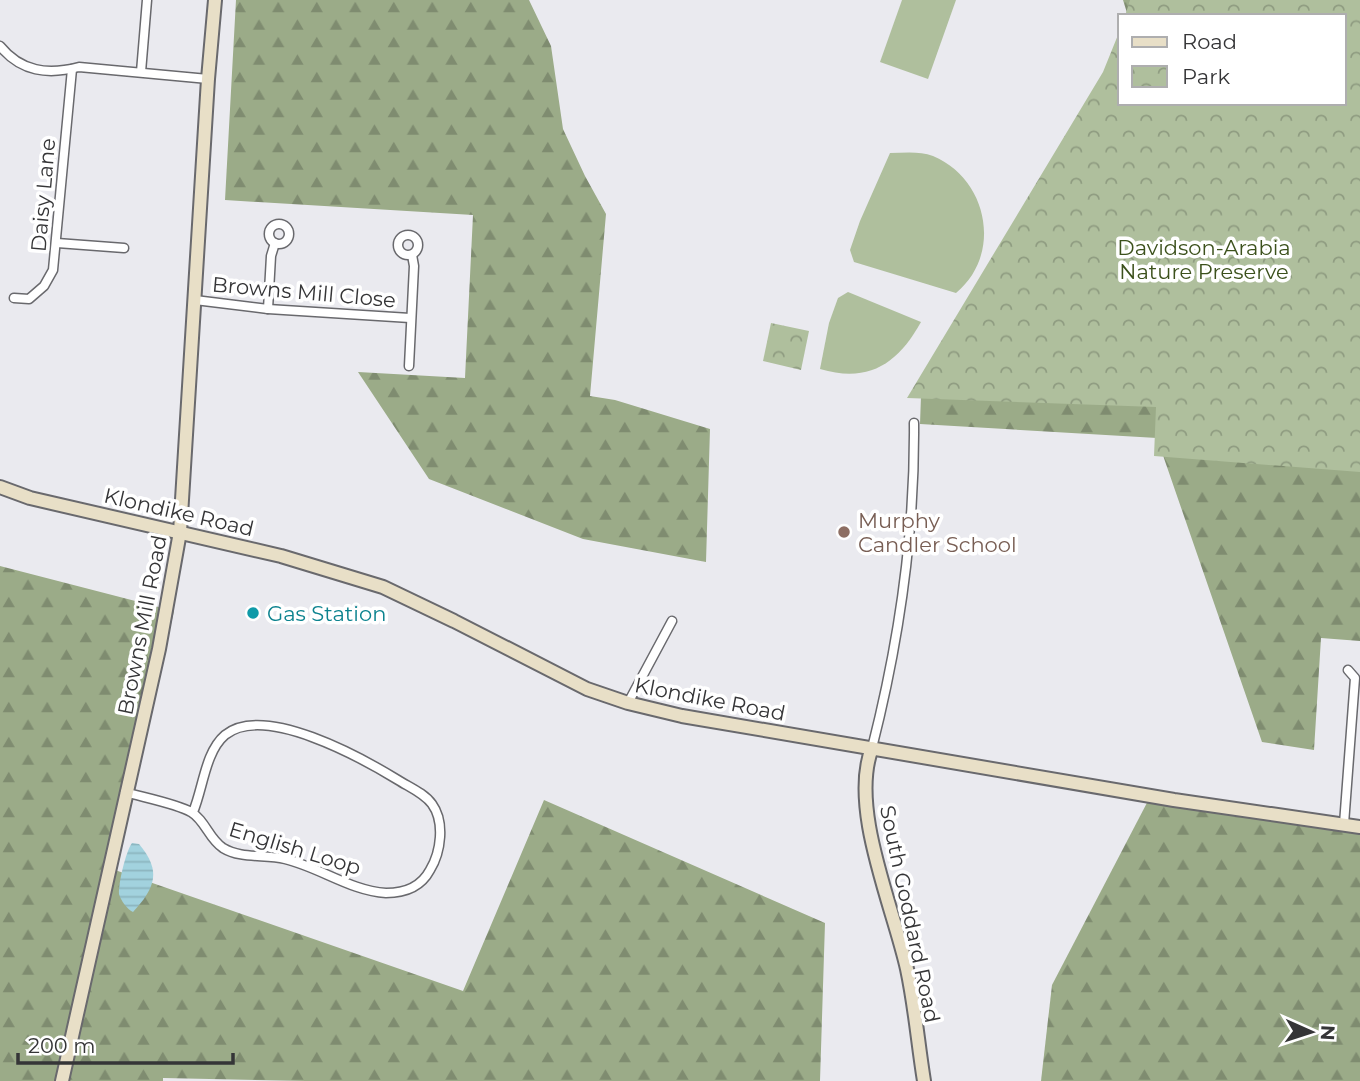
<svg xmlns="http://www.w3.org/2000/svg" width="1360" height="1081" viewBox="0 0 1360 1081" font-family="Montserrat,sans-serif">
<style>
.green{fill:#afbf9d}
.forest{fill:url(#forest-firs)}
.park{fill:url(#park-crowns)}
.water{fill:url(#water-rules)}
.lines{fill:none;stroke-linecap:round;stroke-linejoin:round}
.street-casing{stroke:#69696d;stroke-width:11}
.secondary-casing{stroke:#69696d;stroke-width:16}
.street{stroke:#fff;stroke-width:8}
.secondary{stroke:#e8dfc7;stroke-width:12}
.education-dot{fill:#8d6e63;stroke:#fff;stroke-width:2.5}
.culture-dot{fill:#0f9aa8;stroke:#fff;stroke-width:2.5}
.labels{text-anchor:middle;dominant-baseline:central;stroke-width:7;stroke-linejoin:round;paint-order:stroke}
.street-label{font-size:21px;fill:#353537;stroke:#fff}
.park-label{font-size:21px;fill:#3c511c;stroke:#fff}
.education-label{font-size:21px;fill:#785e54;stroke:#fff;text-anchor:start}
.culture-label{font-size:21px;fill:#0d838f;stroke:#fff;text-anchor:start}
</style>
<defs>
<pattern id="forest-firs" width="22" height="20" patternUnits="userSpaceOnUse" patternTransform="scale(1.75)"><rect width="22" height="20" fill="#9bab88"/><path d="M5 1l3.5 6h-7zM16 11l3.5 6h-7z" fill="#7f8c70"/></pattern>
<pattern id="park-crowns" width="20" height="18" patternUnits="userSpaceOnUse" patternTransform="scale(1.75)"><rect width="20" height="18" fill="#afbf9d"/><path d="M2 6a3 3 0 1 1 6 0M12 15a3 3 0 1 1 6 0" fill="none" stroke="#8f9c81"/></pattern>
<pattern id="water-rules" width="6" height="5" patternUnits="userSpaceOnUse" patternTransform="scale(1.75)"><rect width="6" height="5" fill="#a2d2de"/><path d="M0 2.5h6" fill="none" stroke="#8cb5bf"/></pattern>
</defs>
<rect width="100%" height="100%" fill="#eaeaef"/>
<g class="green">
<path d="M902 0H956L928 79 880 62Z"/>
<path d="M890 153C904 153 920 151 933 156 988 179 1003 254 956 293L854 262 850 250 860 221Z"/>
<path d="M848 292 921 322C897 365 868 383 820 369L829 323 838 298Z"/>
</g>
<g class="forest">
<path d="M236 0H529L551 46 563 129 585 176 606 214 590 396 615 400 710 429 706 562 583 539 429 479 358 372 465 378 473 215 225 200Z"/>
<path d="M1123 0H1360V641L1321 638 1314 750 1262 742 1157 438 920 424 921 396 1120 103H1344V16H1128Z"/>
<path d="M0 566 174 611 115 870 463 991 544 800 825 923 820 1081H306L163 1078V1081H0Z"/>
<path d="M1150 797 1360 831V1081H1041L1052 985Z"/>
</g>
<g class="park">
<path d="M1130 0H1360V472L1154 456 1156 407 907 398 1103 72 1120 30V103H1344V16H1125Z"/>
<path d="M771 323 809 331 801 370 763 361Z"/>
</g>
<path class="water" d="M132 843 139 844C162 871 155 888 133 912 127 909 121 901 119 894 118 884 126 851 132 843Z"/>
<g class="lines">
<defs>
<g id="street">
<path d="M0 46C21 72 48 75 79 67L208 79"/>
<path d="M141 72 147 0"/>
<circle cx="279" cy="234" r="10"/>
<circle cx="408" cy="245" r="10"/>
<path d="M57 243 124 248"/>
<path d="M14 298 29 299 44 286 53 270 72 69"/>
<path d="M195 300 268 309 410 318"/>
<path d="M268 309 271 256 275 243"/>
<path d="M409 366 414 266 412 255"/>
<path d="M628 703 672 621"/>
<path d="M872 748C899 642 915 532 914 423"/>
<path d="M125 792C142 797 178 804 191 812 205 820 209 839 223 848 241 859 265 854 285 859 319 867 351 891 386 893 404 893 421 887 430 870 441 852 445 822 432 804 424 793 409 787 398 780 362 758 264 703 225 735 205 752 203 789 193 812"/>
<path d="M1344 824 1355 678 1348 670"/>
</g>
<g id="secondary">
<path d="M0 487 30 498 281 556 383 587 454 621 587 689 628 703 682 716 1174 800 1360 827"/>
<path d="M872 748C849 808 893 906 907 969 915 1006 918 1044 924 1081"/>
<path d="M62 1081 159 649 180 532 208 79 215 0"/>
</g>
</defs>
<use href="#street" class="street-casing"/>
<use href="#secondary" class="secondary-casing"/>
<use href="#street" class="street"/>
<use href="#secondary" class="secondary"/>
</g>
<circle class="education-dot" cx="844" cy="532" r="7"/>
<circle class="culture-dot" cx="253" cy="613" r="7"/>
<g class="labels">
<g class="street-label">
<text transform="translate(43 195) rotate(-85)">Daisy Lane</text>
<text transform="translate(304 292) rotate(5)">Browns Mill Close</text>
<text transform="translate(179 512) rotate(13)">Klondike Road</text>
<text transform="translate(142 625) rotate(-79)">Browns Mill Road</text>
<text transform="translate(710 699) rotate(11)">Klondike Road</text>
<text transform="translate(295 848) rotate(17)">English Loop</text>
<text transform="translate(910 914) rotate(78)">South Goddard Road</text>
</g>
<g class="park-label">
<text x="1204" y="247">Davidson-Arabia<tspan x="1204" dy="24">Nature Preserve</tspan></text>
</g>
<g class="education-label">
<text x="858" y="520">Murphy<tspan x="858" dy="24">Candler School</tspan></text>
</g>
<g class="culture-label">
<text x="267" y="613">Gas Station</text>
</g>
</g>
<rect x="1118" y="14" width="228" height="91" fill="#ffffff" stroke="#aeaeaf" stroke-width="2"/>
<rect x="1132" y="37" width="35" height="10" fill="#e8dfc7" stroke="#aeaeaf" stroke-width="2"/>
<text x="1182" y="49" font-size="21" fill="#353537">Road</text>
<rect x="1132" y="66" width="35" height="21" fill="url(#park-crowns)" stroke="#aeaeaf" stroke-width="2"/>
<text x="1182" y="84" font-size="21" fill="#353537">Park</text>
<g transform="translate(1311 1032) rotate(93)" stroke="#ffffff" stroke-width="5" paint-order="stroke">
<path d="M0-5L12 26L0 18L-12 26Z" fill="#353537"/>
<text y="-10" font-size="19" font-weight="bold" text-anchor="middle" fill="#353537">N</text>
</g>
<path d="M18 1053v10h215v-10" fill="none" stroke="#353537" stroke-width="3.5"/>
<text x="28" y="1053" font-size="21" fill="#353537" stroke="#ffffff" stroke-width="5" paint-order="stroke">200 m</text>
</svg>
